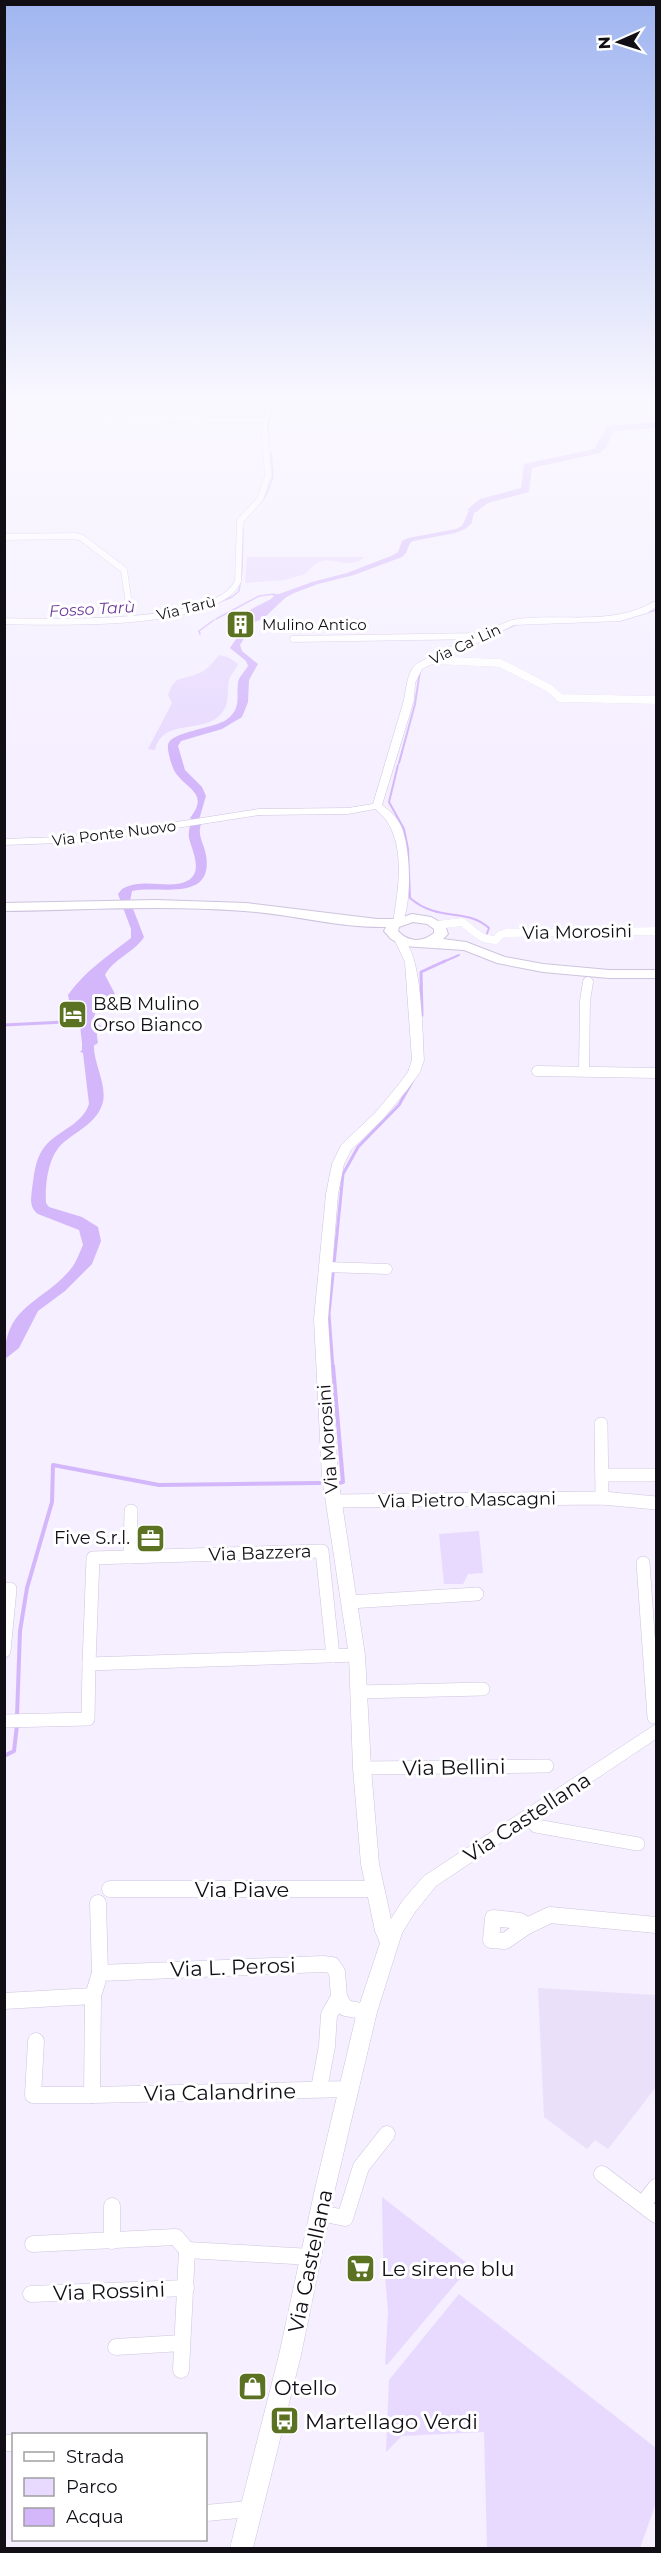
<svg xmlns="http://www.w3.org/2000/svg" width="661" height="2553" viewBox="0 0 661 2553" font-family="Montserrat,sans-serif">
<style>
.built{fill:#ebe0fa}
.green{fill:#e8dafe}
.water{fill:#d4b7fb}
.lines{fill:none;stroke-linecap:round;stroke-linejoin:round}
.stream-far3{stroke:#d4b7fb;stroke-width:1.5}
.stream-far2{stroke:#d4b7fb;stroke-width:2}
.stream-far1{stroke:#d4b7fb;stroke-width:3}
.stream{stroke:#d4b7fb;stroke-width:4}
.river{fill:#d4b7fb;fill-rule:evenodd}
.minor-far4-casing{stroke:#cec4dd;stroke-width:7}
.minor-far3-casing{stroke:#cec4dd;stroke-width:8}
.minor-far2-casing{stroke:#cec4dd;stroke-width:11}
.minor-far1-casing{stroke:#cec4dd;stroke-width:14}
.minor-casing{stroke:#cec4dd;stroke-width:17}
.tertiary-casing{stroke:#cec4dd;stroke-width:1}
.primary-casing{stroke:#cec4dd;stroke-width:2}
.minor-far4{stroke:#fff;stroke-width:6}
.minor-far3{stroke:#fff;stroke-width:8}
.minor-far2{stroke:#fff;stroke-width:10}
.minor-far1{stroke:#fff;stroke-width:13}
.minor{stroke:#fff;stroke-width:16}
.tertiary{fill:#fff;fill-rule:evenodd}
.primary{fill:#fff;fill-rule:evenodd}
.labels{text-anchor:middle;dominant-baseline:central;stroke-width:6;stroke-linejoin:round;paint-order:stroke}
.far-street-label{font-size:15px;fill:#110e16;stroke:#fff}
.far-poi-label{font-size:15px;fill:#110e16;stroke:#fff;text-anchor:start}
.far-water-label{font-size:16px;font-style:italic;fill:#6b3a9b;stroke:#fff}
.street-label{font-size:18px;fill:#110e16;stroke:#fff}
.poi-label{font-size:18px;fill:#110e16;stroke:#fff;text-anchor:start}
.near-street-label{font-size:21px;fill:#110e16;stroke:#fff}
.near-poi-label{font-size:21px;fill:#110e16;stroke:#fff;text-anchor:start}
</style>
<rect width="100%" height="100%" fill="#f5efff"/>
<path class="built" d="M538 1988 656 1995V2087L608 2149 595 2140 587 2149 544 2117Z"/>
<g class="green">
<path d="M247 557H365C343 575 326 545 306 574L284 580 245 583Z"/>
<path d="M219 655 228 657 238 664C236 670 231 674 229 680 226 693 231 704 220 715 202 734 162 718 155 750L148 749 172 703 168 695C176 674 180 681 197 674 207 671 213 662 219 655Z"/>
<path d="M479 1531 483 1573 468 1574 463 1584H444L439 1534Z"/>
<path d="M382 2197 472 2267 457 2282 387 2365 385 2364 388 2312 383 2253Z"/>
<path d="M459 2294 656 2448V2503L640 2548H487L484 2432 402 2436 386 2452 389 2380Z"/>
</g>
<g class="water">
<path d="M490 497 494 499C482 504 473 508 472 523L465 529 455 533 413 541 410 543 406 553 402 557 354 575 318 584 294 593 285 598 263 619 254 622 240 645 242 651 258 664 249 680 248 702 242 717 222 729 181 741 178 746 185 770 202 787 206 796 198 823 201 824C197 836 204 843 206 855 214 903 159 885 132 891L130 901 144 937C134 953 114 958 105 975L115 994 113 1004C98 1013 83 1007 69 1000L68 995C87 969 107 957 131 938V929L118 894 122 889C144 877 169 890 187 881 204 872 192 851 189 838 188 832 190 825 192 819L190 818C210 793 186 789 175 772 172 767 167 751 168 745 169 732 215 728 226 720 242 709 236 697 238 682 239 677 245 671 248 666L246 661 230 648 244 627 252 620 248 611 271 599 274 596 270 594H279L312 582 347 573 391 556 398 552 402 541 408 538 456 529 462 526C472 507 465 505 490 497Z"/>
<path d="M82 1019 91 1020 103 1027C79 1046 111 1080 102 1105 96 1123 77 1131 63 1143 48 1156 45 1184 46 1203L49 1207 82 1217 98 1227 101 1241 92 1264 65 1291 38 1311 19 1348 5 1359C4 1306 42 1303 70 1270 76 1263 79 1254 83 1245L79 1230 38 1214C29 1207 31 1199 32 1189 34 1175 35 1160 43 1149 55 1131 82 1126 89 1104L83 1053 80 1052 82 1050Z"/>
</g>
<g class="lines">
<g class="stream-far3">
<path d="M268 426 273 407"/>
<path d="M268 428 269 447"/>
<path d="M266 495 273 477 271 453"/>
<path d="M256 507 265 497"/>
<path d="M242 569 243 529"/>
<path d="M219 602 232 597 239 591 242 571"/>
<path d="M162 618 180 615"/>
<path d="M216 619 259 596 274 594"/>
<path d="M619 621 656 610"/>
<path d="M200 634 199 631 214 620"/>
<path d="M485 639 517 624"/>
</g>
<g class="stream-far2">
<path d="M399 763 415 704 420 671"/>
<path d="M398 765 389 802 404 829 408 849 410 898C439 923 466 907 489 928L486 936"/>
<path d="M441 963 459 955"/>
</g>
<g class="stream-far1">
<path d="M422 1015 421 972 445 961"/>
<path d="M4 1025 85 1021"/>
<path d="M333 1368 329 1314 343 1174 358 1147 399 1105 413 1080"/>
</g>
<g class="stream">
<path d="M333 1366 343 1482 339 1483"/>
<path d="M17 1716 20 1631 27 1588 52 1502 53 1465 159 1485 320 1483"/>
<path d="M4 1756 14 1751 17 1725"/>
</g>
<g class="river">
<path d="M656 422V428L613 431 607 446 600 453 532 468 529 492 488 503 476 512 467 510 480 499 521 488 524 464 594 449 607 426Z"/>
<path d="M96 981 101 983 103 990 94 1017 98 1043 90 1048 82 1043 79 1017 88 986Z"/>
</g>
<defs>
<g id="minor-far4">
<path d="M4 416 264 420"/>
<path d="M4 537 76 536 82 538 124 570 131 618"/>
<path d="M4 621C50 622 219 628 238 581L240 521 260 499 268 476 264 422 272 401"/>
<path d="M293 639 482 636"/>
</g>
<g id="minor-far3">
<path d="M432 660 500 663 549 688 560 698 656 700"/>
<path d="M437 925 462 922C475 931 479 940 496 940L500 935 506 933 656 931"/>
</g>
<g id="minor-far2">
<path d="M537 1071 656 1073"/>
<path d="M584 1071 585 1001 588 982"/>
<path d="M326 1267 387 1269"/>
</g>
<g id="minor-far1">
<path d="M601 1424 602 1498"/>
<path d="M602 1475H656"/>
<path d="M333 1501 602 1498 656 1503"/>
<path d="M130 1557 131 1511"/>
<path d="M643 1563 654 1717"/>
<path d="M4 1590 10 1589 4 1651"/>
<path d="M349 1602 477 1594"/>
<path d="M89 1664 93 1558 322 1551 333 1656"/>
<path d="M358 1692 483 1689"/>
<path d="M4 1721 88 1719 89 1664 357 1655"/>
<path d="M362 1768 547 1766"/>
<path d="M527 1817 536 1826 638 1844"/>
</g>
<g id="minor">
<path d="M110 1889H374"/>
<path d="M98 1903 100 1973"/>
<path d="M493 1918 520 1921 527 1926 505 1941 491 1940Z"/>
<path d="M527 1926 550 1915 656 1925"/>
<path d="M93 1996 100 1973 323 1964 332 1965 337 1972 339 1997"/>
<path d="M4 2001 93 1996 92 2095 349 2089"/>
<path d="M36 2041 33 2095H92"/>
<path d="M319 2089 327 2046 329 2015 339 1997 345 2008 367 2012"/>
<path d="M602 2174 656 2215"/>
<path d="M643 2204 656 2187"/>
<path d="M112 2206V2241"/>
<path d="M320 2213 345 2218 361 2167 387 2134"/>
<path d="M33 2244 176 2237 187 2250"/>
<path d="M31 2294 186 2288"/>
<path d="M116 2347 182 2343"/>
<path d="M181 2370 187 2250 312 2257"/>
<path d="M4 2443H14"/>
<path d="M206 2513 249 2509"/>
</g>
<g id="tertiary">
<path d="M653 602H656V607L647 613 620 621 514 625 422 669 415 683 414 700 382 805C390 811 397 817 401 826 411 849 412 902 402 924H394L393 922C399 887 408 833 375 809L348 814 259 815 87 842 4 845V839L87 836 259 809 348 808 373 804 404 700C406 690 407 673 415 665 420 660 505 622 512 620 559 612 610 627 653 602Z"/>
<path d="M400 938C423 946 422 1036 424 1060L420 1072 407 1090 383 1119 351 1150 344 1164 338 1194 328 1319 338 1477 365 1655 371 1768 379 1864 391 1919 403 1900 424 1876 656 1724V1739L436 1886 415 1912 402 1933 377 2012 335 2189 301 2355 253 2548H230L279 2355 315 2189 357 2012 380 1943 375 1931 361 1864 353 1768 349 1655 322 1477 314 1319 326 1194 332 1164 341 1145 375 1113 399 1084 408 1072 412 1060 405 962 395 941Z"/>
</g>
<path id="primary" d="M156 900 246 903 377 919H397L412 914 431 917 445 925 448 934 443 939 466 942 505 957 543 964 609 970H656V978H609L543 972 497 963 464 950 403 946 391 939 384 931 386 927C338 928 291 914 244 911 164 905 84 910 4 911V903ZM413 922 427 924 434 929V933C422 943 408 942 398 931L399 927Z"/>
</defs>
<use href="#minor-far4" class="minor-far4-casing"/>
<use href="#minor-far3" class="minor-far3-casing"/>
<use href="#minor-far2" class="minor-far2-casing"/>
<use href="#minor-far1" class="minor-far1-casing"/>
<use href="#minor" class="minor-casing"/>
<use href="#tertiary" class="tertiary-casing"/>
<use href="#primary" class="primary-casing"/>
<use href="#minor-far4" class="minor-far4"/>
<use href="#minor-far3" class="minor-far3"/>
<use href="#minor-far2" class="minor-far2"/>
<use href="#minor-far1" class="minor-far1"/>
<use href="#minor" class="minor"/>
<use href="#tertiary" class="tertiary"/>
<use href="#primary" class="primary"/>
</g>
<linearGradient id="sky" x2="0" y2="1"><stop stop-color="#a0b5f0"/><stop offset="0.53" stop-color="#faf8ff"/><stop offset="1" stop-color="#faf8ff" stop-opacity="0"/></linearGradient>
<rect width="661" height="758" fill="url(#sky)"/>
<defs>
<symbol id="building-square" viewBox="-11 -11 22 22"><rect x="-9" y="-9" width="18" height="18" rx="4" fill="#5c7223" stroke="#fff"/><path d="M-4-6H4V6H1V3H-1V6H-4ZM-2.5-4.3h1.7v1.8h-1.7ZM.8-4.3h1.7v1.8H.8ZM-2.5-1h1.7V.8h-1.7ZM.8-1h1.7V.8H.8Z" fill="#fff"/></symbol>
<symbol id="hotel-square" viewBox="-11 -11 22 22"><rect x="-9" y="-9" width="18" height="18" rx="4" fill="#5c7223" stroke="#fff"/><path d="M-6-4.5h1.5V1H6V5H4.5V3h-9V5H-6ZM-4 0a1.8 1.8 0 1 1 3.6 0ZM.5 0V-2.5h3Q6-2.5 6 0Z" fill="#fff"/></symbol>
<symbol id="office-square" viewBox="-11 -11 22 22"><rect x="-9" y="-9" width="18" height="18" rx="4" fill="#5c7223" stroke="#fff"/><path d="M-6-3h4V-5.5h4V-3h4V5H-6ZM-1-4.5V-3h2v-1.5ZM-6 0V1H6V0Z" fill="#fff"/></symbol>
<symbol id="supermarket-square" viewBox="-11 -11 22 22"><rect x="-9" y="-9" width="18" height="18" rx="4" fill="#5c7223" stroke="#fff"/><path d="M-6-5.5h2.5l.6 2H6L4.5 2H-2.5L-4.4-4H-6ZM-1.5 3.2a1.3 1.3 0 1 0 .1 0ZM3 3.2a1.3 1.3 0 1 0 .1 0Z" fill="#fff"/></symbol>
<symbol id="shop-square" viewBox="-11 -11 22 22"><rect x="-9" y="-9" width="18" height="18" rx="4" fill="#5c7223" stroke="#fff"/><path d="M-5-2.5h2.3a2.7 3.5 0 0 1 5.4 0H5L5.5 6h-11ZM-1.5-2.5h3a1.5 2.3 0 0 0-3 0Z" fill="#fff"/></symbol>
<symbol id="bus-square" viewBox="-11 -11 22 22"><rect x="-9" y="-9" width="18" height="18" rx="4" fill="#5c7223" stroke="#fff"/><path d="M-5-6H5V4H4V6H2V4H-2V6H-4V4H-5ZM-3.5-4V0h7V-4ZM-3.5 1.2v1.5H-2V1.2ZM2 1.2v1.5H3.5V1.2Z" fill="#fff"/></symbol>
</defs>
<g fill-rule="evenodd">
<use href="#building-square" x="224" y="608" width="33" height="33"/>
<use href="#hotel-square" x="56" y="998" width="33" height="33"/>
<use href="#office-square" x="134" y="1522" width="33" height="33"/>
<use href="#supermarket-square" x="344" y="2252" width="33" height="33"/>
<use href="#shop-square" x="236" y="2370" width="33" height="33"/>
<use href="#bus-square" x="268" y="2404" width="33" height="33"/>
</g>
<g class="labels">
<g class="far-street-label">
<text transform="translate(186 608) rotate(-14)">Via Tarù</text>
<text transform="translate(465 644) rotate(-25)">Via Ca' Lin</text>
<text transform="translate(114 833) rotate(-7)">Via Ponte Nuovo</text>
</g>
<g class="far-poi-label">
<text x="262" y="624">Mulino Antico</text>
</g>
<g class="far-water-label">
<text transform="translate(92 609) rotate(-3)">Fosso Tarù</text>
</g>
<g class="street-label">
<text transform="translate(577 932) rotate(-1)">Via Morosini</text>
<text transform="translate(328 1439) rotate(-94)">Via Morosini</text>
<text transform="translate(467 1500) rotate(-1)">Via Pietro Mascagni</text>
<text transform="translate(260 1553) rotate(-2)">Via Bazzera</text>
</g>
<g class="poi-label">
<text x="93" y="1004">B&amp;B Mulino<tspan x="93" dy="21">Orso Bianco</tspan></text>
<text x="130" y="1538" text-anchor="end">Five S.r.l.</text>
</g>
<g class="near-street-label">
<text transform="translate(454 1767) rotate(-1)">Via Bellini</text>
<text transform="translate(527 1817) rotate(-33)">Via Castellana</text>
<text x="242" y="1889">Via Piave</text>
<text transform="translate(233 1967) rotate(-2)">Via L. Perosi</text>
<text transform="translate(220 2092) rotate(-1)">Via Calandrine</text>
<text transform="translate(310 2261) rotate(-78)">Via Castellana</text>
<text transform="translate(109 2291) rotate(-2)">Via Rossini</text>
</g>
<g class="near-poi-label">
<text x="381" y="2268">Le sirene blu</text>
<text x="274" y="2387">Otello</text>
<text x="305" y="2421">Martellago Verdi</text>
</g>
</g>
<rect width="661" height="2553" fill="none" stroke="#110e16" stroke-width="12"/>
<rect x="12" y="2433" width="195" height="108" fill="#ffffff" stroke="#a09fa2" stroke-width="1.5"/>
<rect x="24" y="2452" width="30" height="9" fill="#ffffff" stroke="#a09fa2" stroke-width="1.5"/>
<text x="66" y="2463" font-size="18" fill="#110e16">Strada</text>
<rect x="24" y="2478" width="30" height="18" fill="#e8dafe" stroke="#a09fa2" stroke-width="1.5"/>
<text x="66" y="2493" font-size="18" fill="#110e16">Parco</text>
<rect x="24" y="2508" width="30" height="18" fill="#d4b7fb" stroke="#a09fa2" stroke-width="1.5"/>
<text x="66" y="2523" font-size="18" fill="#110e16">Acqua</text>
<g transform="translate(619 42) rotate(267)" stroke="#ffffff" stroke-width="4.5" paint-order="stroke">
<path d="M0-4.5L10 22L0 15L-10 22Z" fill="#110e16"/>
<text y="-9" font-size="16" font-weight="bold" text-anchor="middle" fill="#110e16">N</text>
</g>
</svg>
